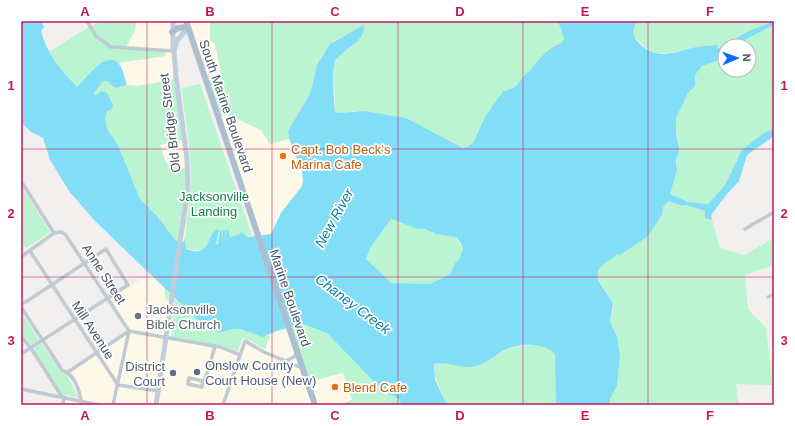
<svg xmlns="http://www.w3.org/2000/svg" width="795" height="426" viewBox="0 0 795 426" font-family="Arial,sans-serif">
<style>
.commercial{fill:#fef8e8}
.green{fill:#baf4d1;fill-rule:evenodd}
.water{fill:#82ddf6;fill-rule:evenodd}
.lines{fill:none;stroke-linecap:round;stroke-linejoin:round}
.minor{stroke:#bfcad3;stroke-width:3.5}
.secondary{stroke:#c0cddb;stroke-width:5}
.primary{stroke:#acbfd1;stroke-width:6}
.grid{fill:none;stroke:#c2185b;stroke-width:1;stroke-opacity:0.55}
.food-dot{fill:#e8710a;stroke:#fff;stroke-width:1.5}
.worship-dot{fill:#6b7280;stroke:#fff;stroke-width:1.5}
.service-dot{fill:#5c6f8a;stroke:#fff;stroke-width:1.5}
.labels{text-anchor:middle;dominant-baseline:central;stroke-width:3.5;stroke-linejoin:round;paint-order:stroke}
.street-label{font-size:13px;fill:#455360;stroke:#fff}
.food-label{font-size:13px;fill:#c56008;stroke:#fff;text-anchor:start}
.park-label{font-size:13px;fill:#0d8449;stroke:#fff}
.worship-label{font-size:13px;fill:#5b616d;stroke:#fff;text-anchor:start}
.service-label{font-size:13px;fill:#4e5e75;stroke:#fff;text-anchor:start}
.water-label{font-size:14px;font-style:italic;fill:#037e9f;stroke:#fff}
.neatline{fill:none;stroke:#c2185b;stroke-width:1.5}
.grid-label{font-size:13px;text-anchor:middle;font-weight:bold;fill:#c2185b}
</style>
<rect width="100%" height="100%" fill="#f2efef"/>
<g class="commercial">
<path d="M136 21H173L176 79 137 86 127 85 118 63 165 56 125 48 128 39 135 30Z"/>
<path d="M186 21H210V40L215 44 222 78 206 81Z"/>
<path d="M229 115 261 130 270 144 289 139 302 171 303 180 302 186 281 213 271 234 258 235 218 116Z"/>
<path d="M184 139 188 169 170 167 166 164 160 145Z"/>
<path d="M150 275 165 289 266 337 288 327 343 373 352 400 339 405H63L64 397 81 401 78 387 68 372 128 331 108 298Z"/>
</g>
<g class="green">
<path d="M104 21H136L135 30 126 47 166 51 165 56 118 63 113 60 77 87 63 73 49 52 90 26Z"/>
<path d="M210 21H558L564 39 562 43C543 49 537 65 523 77 520 80 518 85 515 87 512 89 507 90 503 91L485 117 473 143 469 146 463 148 406 118 356 111 338 113 335 112 334 64 341 54 352 47 359 27 353 32 335 40 317 65 310 94 288 131 289 139 270 144 261 130 229 115 218 116 206 81 222 77 215 44 210 40Z"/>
<path d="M637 21H774V128L761 135 742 150 725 185 708 204 688 202 670 194V191L677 170 676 118 688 93 695 86V75L702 66 716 61 719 52 717 45C695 47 674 55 651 53L634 36V25ZM725 46H749V70H725Z"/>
<path d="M176 79 184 139 160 145C167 166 165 167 188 169L181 242 176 241 158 217 140 199 118 145 107 129 105 118 107 111 113 105 107 93 96 95 93 93 103 81 107 80 115 88 127 85 137 86Z"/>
<path d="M200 84 252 236 240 235 229 237 228 230H226V240L225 230H223V241L222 231H220L218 245 216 244 219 231 217 229 206 248 201 250 186 249C184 225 191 203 191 179 191 149 185 118 181 88Z"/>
<path d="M21 186 50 232 26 248 21 241Z"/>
<path d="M669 201 682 206 686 205 705 211V218L712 220 720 248 744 255 774 238V265L745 275 748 309 766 328 773 385 736 384 739 405H610V399L617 386 620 356 616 332 610 321C611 315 614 311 613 305 612 293 598 288 598 272L603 265 617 254 620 255 647 237 662 215 663 207Z"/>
<path d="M391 219 418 229H425L436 234 456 237 463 249 460 258 455 263 450 274 430 284 391 283 366 259 370 248Z"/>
<path d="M165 289 199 321 220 333C225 333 230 329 235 329 249 329 256 336 270 336L265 349 243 337 238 351 236 352 203 342 171 337 175 303 166 299 164 290Z"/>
<path d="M21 312 38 339V341L33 345 30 344 21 333Z"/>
<path d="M303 324 327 333 383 391 399 399 402 405H339L352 400 343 373 307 382 288 327Z"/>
<path d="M41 344 55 363 65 372 78 397 61 394 35 351V347Z"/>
<path d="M538 345 548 348 555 354 556 405H447L434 374 435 371 434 364C446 361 459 368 471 367 483 365 492 357 502 352 513 346 526 346 538 345Z"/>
</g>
<path class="water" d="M21 21H30L31 23 34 21H41L44 27 41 31C47 54 60 69 77 87 86 79 106 49 119 64 123 69 125 79 127 85L115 88 107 81H103L94 93 96 95 102 91 107 93 113 105 112 109 107 111 105 118 107 129 118 145 140 199 158 217 176 241 184 242 185 236 186 249C211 258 205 238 217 229L219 230 216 244 218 245 220 230H222L223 241V230H225L226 240V230H228L230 237 239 235 241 232 248 237 271 234 281 213 302 186 303 180 302 171 289 139 288 131 310 94 317 65 330 44 364 25C365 43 344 48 336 60 331 67 334 103 335 112L338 113 364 111 406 118 463 148 469 146 473 143 485 117 503 91C507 90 512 89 515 87 518 85 520 80 523 77 537 65 543 49 562 43L564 39 558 21H637C633 27 632 35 637 41 654 60 668 54 689 49 698 46 708 46 717 45L718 49 747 32 774 21V25L742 41 739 45 725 46V55L719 60 702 66 695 75V86L688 93 676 118V133L679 150 676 161 677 170 670 194 688 202 708 204 725 185 742 150 761 135 774 128V136L747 155 739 181 726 195 711 215 712 220 705 218V211L686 205 682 206 669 201 663 207 662 215 647 237 620 255 617 254C613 259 607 261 602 266 589 279 609 292 613 304L610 321 617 336 620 356 617 386 610 399V405H556L555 354C543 341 515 343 501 352 492 358 482 366 471 367 459 368 446 361 434 364L435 380 447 405H402L399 399 383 391 327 333 303 324 276 331 263 337 240 329H233L220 333 199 321 94 220 69 191 50 160 43 138 31 132 21 122ZM391 219 418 229H425L436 234 456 237 461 243 463 249 460 258 455 263 450 274 430 284 391 283 366 259 370 248Z"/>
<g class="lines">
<g class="minor">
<path d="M87 21 96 36 111 47 174 51"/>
<path d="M21 181 54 233"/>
<path d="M745 229 774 212"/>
<path d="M30 251 118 385 159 391"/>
<path d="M21 257 54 233 61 232 65 234 129 331 220 347 240 355"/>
<path d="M768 297 774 294"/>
<path d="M21 305 106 249 128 285 21 354"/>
<path d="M21 307 62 370C75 374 81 393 81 405"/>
<path d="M21 337 31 348 62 397"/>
<path d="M285 361 294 357 296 353"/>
<path d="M68 372 129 331"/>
<path d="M203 381 202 387 188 384 189 378 203 381 207 374 215 346"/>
<path d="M21 389 99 405"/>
<path d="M63 405 64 397"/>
<path d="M113 405 129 331"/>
<path d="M223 405 245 341 264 352 302 368"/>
</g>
<g class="secondary">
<path d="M173 21V48"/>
<path d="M156 405 188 188 187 159 176 77 174 51 177 41 188 27"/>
</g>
<g class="primary">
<path d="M186 21 315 405"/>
<path d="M172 32 178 28 188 27"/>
</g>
</g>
<path class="grid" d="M147 21V405M272 21V405M398 21V405M523 21V405M648 21V405M21 149H774M21 277H774"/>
<g class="food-dot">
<circle cx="283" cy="156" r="4"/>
<circle cx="335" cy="387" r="4"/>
</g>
<circle class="worship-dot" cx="138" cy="316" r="4"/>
<g class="service-dot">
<circle cx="197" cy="372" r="4"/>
<circle cx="173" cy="373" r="4"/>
</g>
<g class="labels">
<g class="street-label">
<text transform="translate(226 106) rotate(71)">South Marine Boulevard</text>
<text transform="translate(170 123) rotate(-97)">Old Bridge Street</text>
<text transform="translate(104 274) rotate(57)">Anne Street</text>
<text transform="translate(290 298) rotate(71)">Marine Boulevard</text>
<text transform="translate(93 330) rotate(57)">Mill Avenue</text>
</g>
<g class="food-label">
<text x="291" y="149">Capt. Bob Beck’s<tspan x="291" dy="15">Marina Cafe</tspan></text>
<text x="343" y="387">Blend Cafe</text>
</g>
<g class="park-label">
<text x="214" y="196">Jacksonville<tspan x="214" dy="15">Landing</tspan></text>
</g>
<g class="worship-label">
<text x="146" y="309">Jacksonville<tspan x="146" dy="15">Bible Church</tspan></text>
</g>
<g class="service-label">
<text x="205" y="365">Onslow County<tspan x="205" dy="15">Court House (New)</tspan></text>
<text x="165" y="366" text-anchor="end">District<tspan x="165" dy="15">Court</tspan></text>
</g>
<g class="water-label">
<text transform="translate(334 218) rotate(-61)">New River</text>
<text transform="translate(353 304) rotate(37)">Chaney Creek</text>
</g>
</g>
<rect width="795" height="426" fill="none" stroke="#ffffff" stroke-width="44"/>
<g transform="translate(737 58) rotate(88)"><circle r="19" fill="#ffffff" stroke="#b5babf"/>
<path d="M0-3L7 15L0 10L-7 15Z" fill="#056ef7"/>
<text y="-6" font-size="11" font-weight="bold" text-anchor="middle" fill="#455360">N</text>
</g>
<rect x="22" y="22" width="751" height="382" class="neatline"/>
<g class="grid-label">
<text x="85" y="16">A</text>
<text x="210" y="16">B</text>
<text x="335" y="16">C</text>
<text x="460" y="16">D</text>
<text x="585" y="16">E</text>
<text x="710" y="16">F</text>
<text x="11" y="90">1</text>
<text x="784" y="90">1</text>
<text x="11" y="218">2</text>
<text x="784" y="218">2</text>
<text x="11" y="345">3</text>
<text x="784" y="345">3</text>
<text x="85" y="420">A</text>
<text x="210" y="420">B</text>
<text x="335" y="420">C</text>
<text x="460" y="420">D</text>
<text x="585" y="420">E</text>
<text x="710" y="420">F</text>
</g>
</svg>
